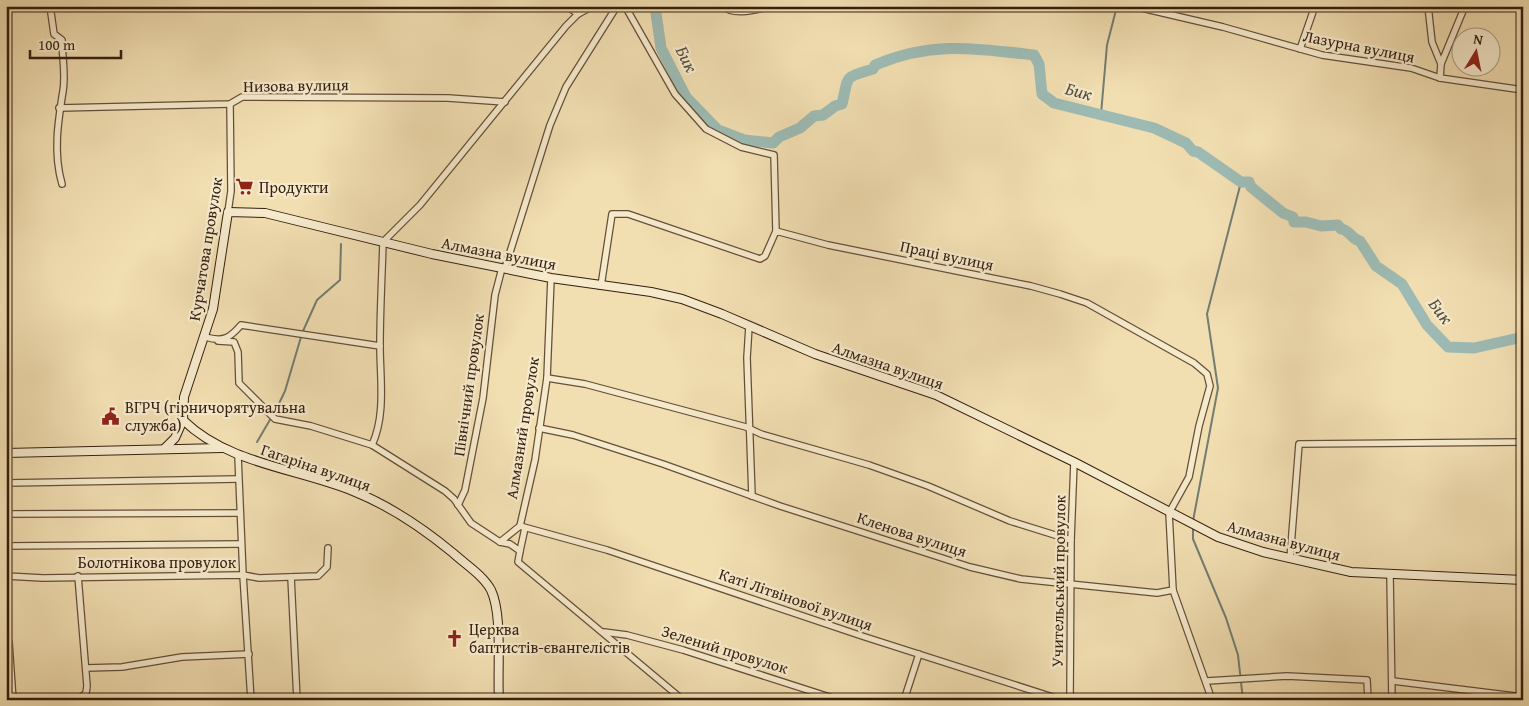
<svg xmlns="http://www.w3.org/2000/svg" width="1529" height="706" viewBox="0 0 1529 706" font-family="'Gentium Book Plus',serif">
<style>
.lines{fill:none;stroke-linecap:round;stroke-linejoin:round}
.stream{stroke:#737d72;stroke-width:2}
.river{stroke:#9dbbb4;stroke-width:11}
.street-casing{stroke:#644f38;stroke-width:8}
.secondary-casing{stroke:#351f0f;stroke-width:10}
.street{stroke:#f6eacc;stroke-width:5.5}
.secondary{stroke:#f6eacc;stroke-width:8}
.labels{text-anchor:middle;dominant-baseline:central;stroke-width:4.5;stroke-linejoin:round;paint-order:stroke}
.street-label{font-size:16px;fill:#351f0f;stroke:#f6eacc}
.poi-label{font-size:16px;fill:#351f0f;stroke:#f6eacc;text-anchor:start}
.water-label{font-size:18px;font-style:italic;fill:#544e41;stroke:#f6eacc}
</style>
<rect width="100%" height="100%" fill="#f1deb1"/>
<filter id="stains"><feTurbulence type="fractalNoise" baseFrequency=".004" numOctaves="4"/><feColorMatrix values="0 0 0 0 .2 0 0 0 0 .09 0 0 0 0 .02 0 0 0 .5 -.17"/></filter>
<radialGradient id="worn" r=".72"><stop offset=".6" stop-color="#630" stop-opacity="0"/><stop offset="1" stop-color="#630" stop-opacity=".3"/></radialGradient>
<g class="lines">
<g class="stream">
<path d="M1101 114 1107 45 1117 6"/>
<path d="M303 331 317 300 340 280 341 244"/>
<path d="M274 414 285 391 301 337"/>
<path d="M257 442 271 418"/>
<path d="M1193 521 1218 388 1207 314 1241 182"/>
<path d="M1193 526V539L1226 618 1238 655 1243 700"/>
</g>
<path class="river" d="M655 6 661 48 686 97 718 130 744 140 773 143 779 137 800 128 814 116 823 115 835 106 842 104C849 76 842 78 873 69L875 65C931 41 975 48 1034 55L1039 64 1042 94 1054 103 1154 128 1186 143 1193 151 1198 152 1241 182H1249L1251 187 1283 213 1293 217 1294 222H1306L1321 226 1338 225 1341 229C1350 230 1351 239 1360 241L1376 266 1402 284 1427 325 1448 347 1474 348 1523 337"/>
<defs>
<g id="street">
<path d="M50 6 54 34 62 40C62 56 66 75 63 91 58 122 53 153 62 184"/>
<path d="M567 6 578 14"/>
<path d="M625 6 675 94 706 129 741 147 774 155 776 231"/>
<path d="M723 6C734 17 758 9 772 6"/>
<path d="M1133 6 1223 27 1322 55 1411 68 1440 78 1523 90"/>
<path d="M1428 6 1432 42 1441 64 1440 78"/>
<path d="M1300 49 1315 6"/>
<path d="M1441 64 1465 6"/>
<path d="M59 108 230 104 242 97 448 98 505 102"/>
<path d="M228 212 231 191 230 104"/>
<path d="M505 268 550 125 566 87 617 6"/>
<path d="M601 286 612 214H628L760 259 765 256 776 231 828 245 1031 286 1060 294 1087 303 1194 363 1207 374 1210 386 1199 426 1189 477 1169 513 1173 590"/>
<path d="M749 326 747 358 752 496"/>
<path d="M205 337C223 342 229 339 241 325L380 346"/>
<path d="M218 341 234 342 238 352 239 383 275 419 311 426 372 445 445 491 454 499 471 523 500 542 510 544 520 551 518 562 683 700"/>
<path d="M547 378 585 384 746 427 761 434 869 465 928 486 1010 521 1071 540"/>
<path d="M539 428 573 435 663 464 780 506 970 567 1021 579 1157 593 1173 590 1212 700"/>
<path d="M372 445C386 415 380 378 380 346 380 311 382 276 383 242L420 205 566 26 578 14 593 6"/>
<path d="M238 456 243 575 259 578 318 576 327 567 328 548"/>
<path d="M6 483 238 479"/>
<path d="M458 505 465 490 483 398 495 295 502 268"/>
<path d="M6 514 239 513"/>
<path d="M520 526 607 550 862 636 1062 700"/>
<path d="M500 542 520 526 535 460 547 378 551 278"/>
<path d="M6 546 241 544"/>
<path d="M520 551 525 528"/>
<path d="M1290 559 1299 444 1523 442"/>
<path d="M1390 575 1392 700"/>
<path d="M6 576 43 578 243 575 251 700"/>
<path d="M291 577 297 700"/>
<path d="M604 632 627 635 683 650 839 700"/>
<path d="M6 637 9 642 13 700"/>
<path d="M86 668 122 667 182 657 249 654"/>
<path d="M1207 681 1287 676 1367 680 1368 700"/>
<path d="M1393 681 1523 697"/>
<path d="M78 700 86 693 87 686 78 576"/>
<path d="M904 700 919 654"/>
<path d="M1070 700 1071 540 1074 462"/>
</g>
<g id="secondary">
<path d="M183 420C228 464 296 468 353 491 388 505 424 529 453 553 465 564 483 575 491 590 503 615 497 670 499 700"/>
<path d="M164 449 175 438 183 420 184 397 213 309 228 212 265 213 432 254 551 278 651 292 682 299 722 314 815 354 936 395 1074 462 1218 537 1263 552 1351 572 1523 580"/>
<path d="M6 453 222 448"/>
</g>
</defs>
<use href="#street" class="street-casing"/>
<use href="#secondary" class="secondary-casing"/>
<use href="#street" class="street"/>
<use href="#secondary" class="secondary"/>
</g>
<defs>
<symbol id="supermarket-bare" viewBox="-9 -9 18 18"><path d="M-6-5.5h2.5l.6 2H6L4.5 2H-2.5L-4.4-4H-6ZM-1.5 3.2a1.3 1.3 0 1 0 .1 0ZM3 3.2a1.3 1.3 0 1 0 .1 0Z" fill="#8f2418" stroke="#f6eacc" stroke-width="2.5" paint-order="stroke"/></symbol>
<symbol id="civic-bare" viewBox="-9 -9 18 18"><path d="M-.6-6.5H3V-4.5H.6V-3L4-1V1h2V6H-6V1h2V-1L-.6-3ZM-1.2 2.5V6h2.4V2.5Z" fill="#8f2418" stroke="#f6eacc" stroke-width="2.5" paint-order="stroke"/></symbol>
<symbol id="church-bare" viewBox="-9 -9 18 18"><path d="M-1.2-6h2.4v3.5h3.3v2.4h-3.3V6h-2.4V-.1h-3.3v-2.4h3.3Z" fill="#8f2418" stroke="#f6eacc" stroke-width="2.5" paint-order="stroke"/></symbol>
</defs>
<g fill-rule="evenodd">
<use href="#supermarket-bare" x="232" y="174" width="25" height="25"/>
<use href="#civic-bare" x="98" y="404" width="25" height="25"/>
<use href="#church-bare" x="442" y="626" width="25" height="25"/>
</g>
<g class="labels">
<g class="street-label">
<text transform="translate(1359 46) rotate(11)">Лазурна вулиця</text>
<text transform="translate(296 85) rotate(-1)">Низова вулиця</text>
<text transform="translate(205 249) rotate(-81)">Курчатова провулок</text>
<text transform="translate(499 253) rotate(11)">Алмазна вулиця</text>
<text transform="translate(947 255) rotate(12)">Праці вулиця</text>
<text transform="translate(888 365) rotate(19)">Алмазна вулиця</text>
<text transform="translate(468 385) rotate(-82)">Північний провулок</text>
<text transform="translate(522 428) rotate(-81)">Алмазний провулок</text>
<text transform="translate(316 467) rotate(19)">Гагаріна вулиця</text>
<text transform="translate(912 534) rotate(18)">Кленова вулиця</text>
<text transform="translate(1284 540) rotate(15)">Алмазна вулиця</text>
<text x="157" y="562">Болотнікова провулок</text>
<text transform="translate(1058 581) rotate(-89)">Учительський провулок</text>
<text transform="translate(796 599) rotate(19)">Каті Літвінової вулиця</text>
<text transform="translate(725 649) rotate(17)">Зелений провулок</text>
</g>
<g class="poi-label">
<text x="259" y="187">Продукти</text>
<text x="125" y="407">ВГРЧ (гірничорятувальна<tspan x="125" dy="18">служба)</tspan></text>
<text x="469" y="629">Церква<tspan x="469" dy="18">баптистів-євангелістів</tspan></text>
</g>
<g class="water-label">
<text transform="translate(687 59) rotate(64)">Бик</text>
<text transform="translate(1079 91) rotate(15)">Бик</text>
<text transform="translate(1441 311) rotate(53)">Бик</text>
</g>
</g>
<rect width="1529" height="706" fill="none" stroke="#f1deb1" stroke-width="25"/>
<rect x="8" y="8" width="1514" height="691" fill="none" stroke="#351f0f" stroke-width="2.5"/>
<rect x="12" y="12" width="1504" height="681" fill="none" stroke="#351f0f"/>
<g transform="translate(1476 52) rotate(10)"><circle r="24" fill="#f6eacc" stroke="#a99980"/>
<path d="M0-4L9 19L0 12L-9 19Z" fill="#8f2418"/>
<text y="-8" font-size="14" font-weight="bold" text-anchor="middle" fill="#351f0f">N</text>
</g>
<path d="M30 50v8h91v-8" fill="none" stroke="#351f0f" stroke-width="2.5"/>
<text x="38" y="50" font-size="15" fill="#351f0f" stroke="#f6eacc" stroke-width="4" paint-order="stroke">100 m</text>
<rect width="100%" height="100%" filter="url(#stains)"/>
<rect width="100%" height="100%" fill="url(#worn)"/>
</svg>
